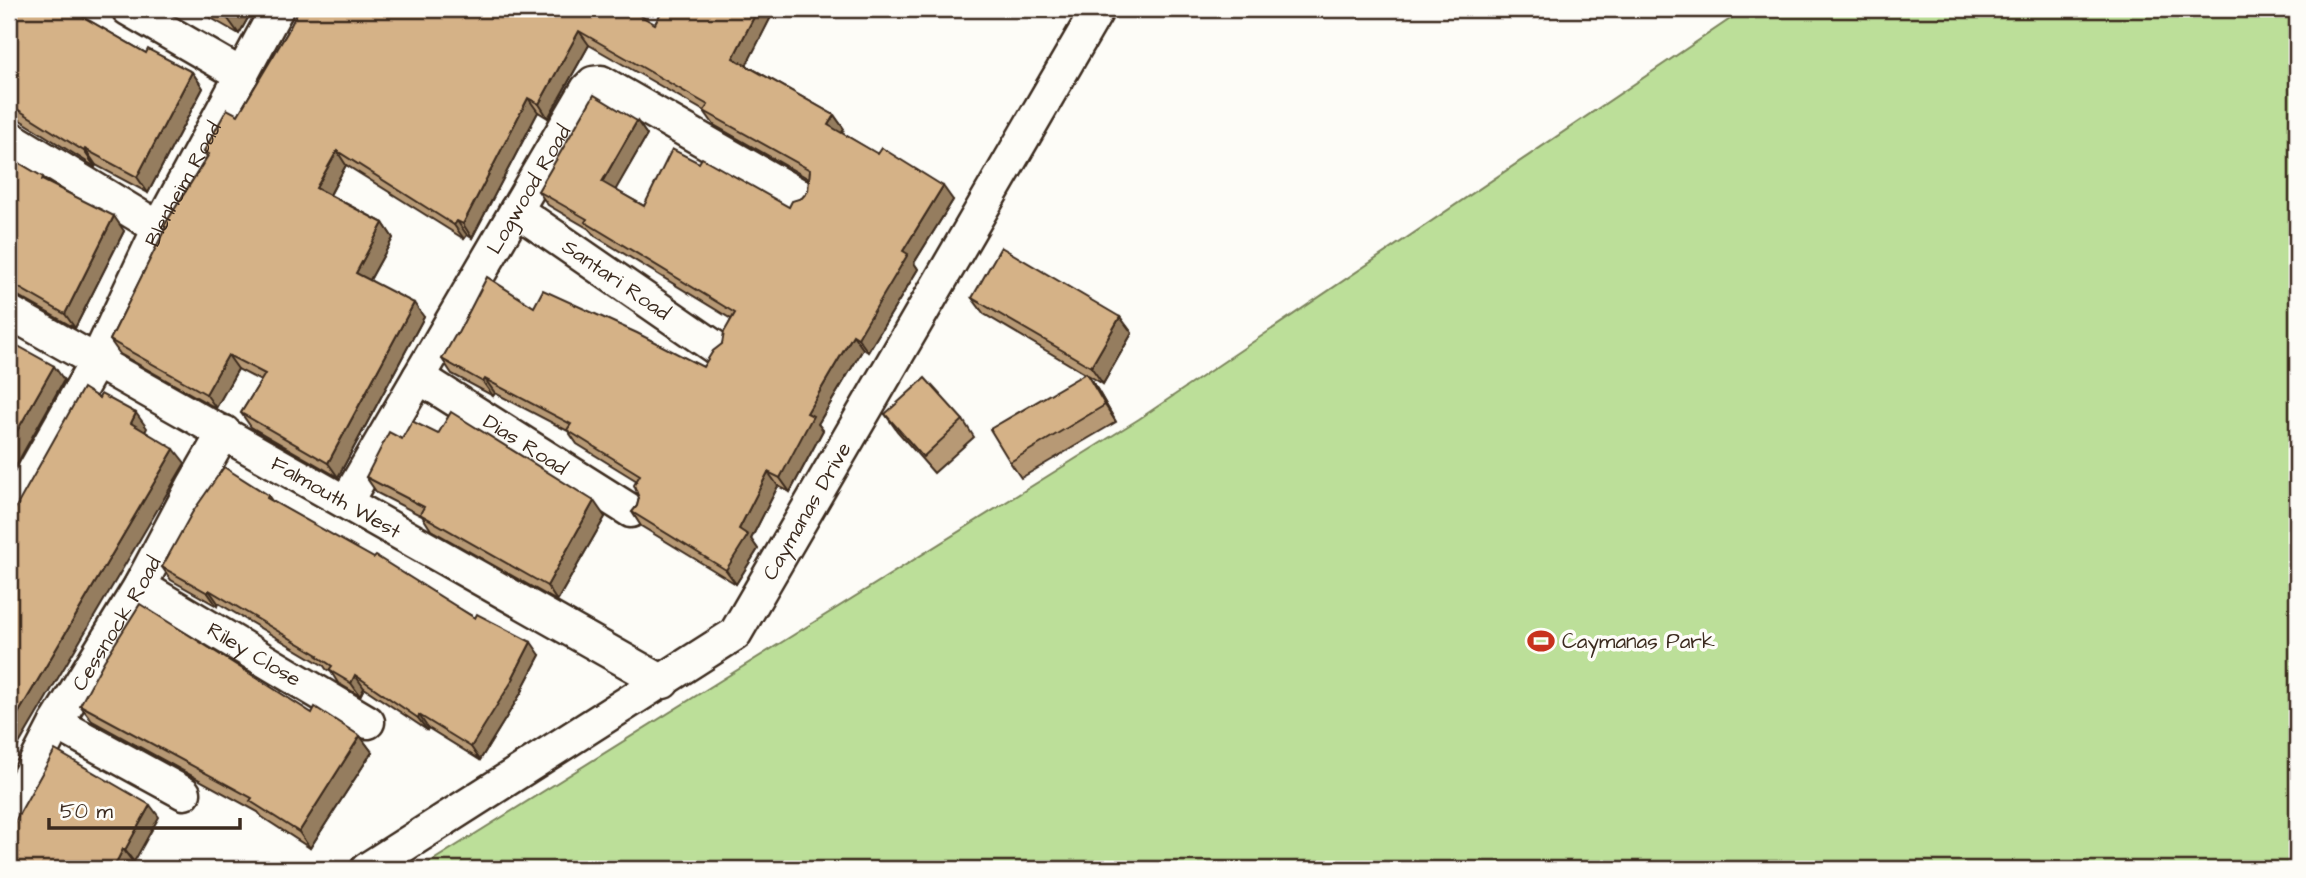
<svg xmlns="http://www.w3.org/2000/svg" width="2306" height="878" viewBox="0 0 2306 878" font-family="'Architects Daughter',sans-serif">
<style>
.green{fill:#bcdf99;stroke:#7c845c;stroke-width:2}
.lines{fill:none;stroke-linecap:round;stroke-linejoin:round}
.minor-casing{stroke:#3b2a1e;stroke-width:37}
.minor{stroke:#fdfcf7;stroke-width:32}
.wall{fill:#b79974;stroke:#3b2a1e;stroke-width:2}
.shaded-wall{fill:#957d5e;stroke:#3b2a1e;stroke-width:2}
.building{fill:#d5b287;stroke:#3b2a1e;stroke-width:2}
.labels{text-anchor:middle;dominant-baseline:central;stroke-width:7;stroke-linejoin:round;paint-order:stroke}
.street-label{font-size:21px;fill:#3b2a1e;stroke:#fdfcf7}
.poi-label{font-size:21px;fill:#3b2a1e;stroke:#fdfcf7;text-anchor:start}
</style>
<rect width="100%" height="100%" fill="#fdfcf7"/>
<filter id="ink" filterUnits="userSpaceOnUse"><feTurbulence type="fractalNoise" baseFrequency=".0143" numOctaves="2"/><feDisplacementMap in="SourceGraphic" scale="14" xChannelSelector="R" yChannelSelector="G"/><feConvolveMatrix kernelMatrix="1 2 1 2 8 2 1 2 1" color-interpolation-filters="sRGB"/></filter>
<g filter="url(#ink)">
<path class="green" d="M1745 9H2297V869H419L1139 419Z"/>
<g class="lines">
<defs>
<g id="minor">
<path d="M128 9 242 75"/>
<path d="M9 137 159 228"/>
<path id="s1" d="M516 210 716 348"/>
<path id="s2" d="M9 312 663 682"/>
<path id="s3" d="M419 377 631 511"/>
<path id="s4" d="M346 502 587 89 593 83 601 82 802 197"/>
<path id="s5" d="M9 515 96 362 159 228 277 9"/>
<path id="s6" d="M140 586 368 722"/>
<path d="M56 723 184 793"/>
<path id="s7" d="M9 814 56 723 140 586 193 486 224 432"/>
<path id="s8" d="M367 869 735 634 1098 9"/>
</g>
</defs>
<use href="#minor" class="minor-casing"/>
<use href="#minor" class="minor"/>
</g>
<g class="wall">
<path d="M9 9 90 21 146 53 192 72 203 88 148 193 96 165 95 167 9 113Z"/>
<path d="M195 9H253L239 34Z"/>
<path d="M663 9H775L746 65 834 115 844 129 842 133 953 200 914 263 918 269 868 352 863 349 818 424 823 430 790 492 778 486 751 539 758 549 736 584 641 526 632 512 637 506 639 498 637 481 577 444 568 431 495 393 493 396 452 374 442 359 457 335 534 307 703 367 722 344 731 319 595 236 589 229 548 205 538 191 637 121 647 135 615 190 644 206 789 207 802 198 808 191 809 179 714 125 704 111 589 45 548 118 538 112 472 238 467 235 464 239 346 165 330 195 383 223 393 238 370 280 424 317 338 477 251 427 241 413 261 381 238 369 216 408 120 354 110 340 166 228 164 226 207 157 204 151 238 115 287 33 655 24Z"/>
<path d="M9 157 124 231 75 328 18 296 9 295Z"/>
<path d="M972 298 1120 317 1132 333 1103 384 1088 375 1097 389 1116 422 1021 478 1010 462 1084 373 984 314Z"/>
<path d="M885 414 963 420 974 437 934 473 897 431Z"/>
<path d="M438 434 605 517 557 601 431 530 422 516 377 493 366 477 402 439Z"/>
<path d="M268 495 272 501 540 655 522 689 523 690 480 760 428 728 427 730 364 688 360 696 338 683 331 672 326 669 324 666 218 603 217 606 171 580 162 567Z"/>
<path d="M80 705 312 713 360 736 372 752 310 848 262 817 258 812 92 721Z"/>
</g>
<g class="shaded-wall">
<path d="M234 9H253L239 34 228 19Z"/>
<path d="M758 9H775L743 72 733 58Z"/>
<path d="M579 31 589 45 548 118 539 104Z"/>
<path d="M192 72 203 88 148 193 137 177Z"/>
<path d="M528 98 538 112 472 238 463 224Z"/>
<path d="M834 115 844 129 838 139 828 125Z"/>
<path d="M637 121 647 135 612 196 602 182Z"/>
<path d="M85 149 96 165 95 167 84 151Z"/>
<path d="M337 151 346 165 326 202 316 188Z"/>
<path d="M943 186 953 200 914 263 918 269 868 352 858 338 903 251Z"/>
<path d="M114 216 124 231 75 328 65 314Z"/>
<path d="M457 221 467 235 464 239 454 225Z"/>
<path d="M383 223 393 238 366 287 356 273Z"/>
<path d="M414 303 424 317 338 477 328 463Z"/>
<path d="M1120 317 1132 333 1103 384 1091 367Z"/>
<path d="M853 335 863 349 818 424 823 430 790 492 780 478 807 413Z"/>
<path d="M228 355 238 369 216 408 206 394Z"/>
<path d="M54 366 64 380 9 478V445Z"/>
<path d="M1086 373 1097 389 1116 422 1105 405Z"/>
<path d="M485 379 495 393 493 396 483 382Z"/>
<path d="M136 413 147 428 142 438 131 423Z"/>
<path d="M174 449 185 463 9 761V729Z"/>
<path d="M768 472 778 486 751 539 758 549 736 584 726 570 739 529Z"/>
<path d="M594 501 605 517 557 601 547 586Z"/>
<path d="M209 590 218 603 217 606 208 593Z"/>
<path d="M531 642 540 655 522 689 523 690 480 760 471 747 513 677Z"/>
<path d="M355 675 364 688 360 696 351 683Z"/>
<path d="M419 715 428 728 427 730 418 718Z"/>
<path d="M360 736 372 752 310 848 299 832Z"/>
<path d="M150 805 159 817 134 862 125 850Z"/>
<path d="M123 849 132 861 128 869H113Z"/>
</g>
<g class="building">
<path d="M9 9H70L90 21 146 53 148 49 192 72 137 177 85 149 84 151 9 104Z"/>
<path d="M211 9H234L228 19Z"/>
<path d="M299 9H629L655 24 663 9H758L733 58 834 115 828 125 878 154 882 148 943 186 903 251 908 254 858 338 853 335 807 413 813 416 780 478 768 472 739 529 748 535 726 570 632 512 637 506 639 498 634 485 640 475 567 430 571 424 485 379 483 382 442 359 456 334 457 335 487 277 534 307 543 290 637 333 703 367 713 351 722 344 724 332 735 313 585 222 587 219 538 191 594 95 637 121 602 182 644 206 672 149 699 163 702 158 789 207 792 201 802 198 808 191 810 170 704 111 708 105 579 31 539 104 528 98 463 224 457 221 454 225 337 151 316 188 383 223 356 273 414 303 328 463 241 413 265 374 228 355 206 394 110 340 166 227 164 226 209 154 204 151 227 109 238 115 287 33Z"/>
<path d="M9 157 43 177 42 180 114 216 65 314 9 282Z"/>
<path d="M1001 247 1120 317 1091 367 972 298Z"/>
<path d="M9 341 54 366 9 445Z"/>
<path d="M1086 373 1105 405 1010 462 990 429Z"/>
<path d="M925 378 963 420 923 457 885 414Z"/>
<path d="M83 388 99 398 101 394 136 413 131 423 174 449 9 729V515L15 509Z"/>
<path d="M451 412 594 501 547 586 420 514 424 507 366 477 389 432 402 439 412 421 438 434Z"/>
<path d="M224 467 268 495 267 498 374 558 376 556 475 618 477 614 531 642 513 677 514 678 471 747 419 715 418 718 355 675 351 683 329 670 332 666 317 656 318 655 209 590 208 593 162 567 192 513Z"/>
<path d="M140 604 312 713 315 707 360 736 299 832 250 801 252 798 80 705 104 661Z"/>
<path d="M55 750 150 805 125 850 123 849 113 869H9V832Z"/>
</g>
</g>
<defs>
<symbol id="stadium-bare" viewBox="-9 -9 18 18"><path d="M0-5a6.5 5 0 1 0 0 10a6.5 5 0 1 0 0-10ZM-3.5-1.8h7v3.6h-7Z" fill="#c8321e" stroke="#fdfcf7" stroke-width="2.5" paint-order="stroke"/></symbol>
</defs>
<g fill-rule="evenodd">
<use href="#stadium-bare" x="1522" y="622" width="38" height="38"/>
</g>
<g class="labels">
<g class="street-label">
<text stroke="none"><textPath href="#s5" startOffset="374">Blenheim Road</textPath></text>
<text stroke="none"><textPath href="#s4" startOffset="362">Logwood Road</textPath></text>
<text stroke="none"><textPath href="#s1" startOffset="122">Santari Road</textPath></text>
<text stroke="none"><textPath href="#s3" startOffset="126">Dias Road</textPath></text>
<text stroke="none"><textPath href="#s2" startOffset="376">Falmouth West</textPath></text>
<text stroke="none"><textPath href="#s8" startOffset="579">Caymanas Drive</textPath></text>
<text stroke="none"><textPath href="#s7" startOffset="219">Cessnock Road</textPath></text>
<text stroke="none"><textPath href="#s6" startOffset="133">Riley Close</textPath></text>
</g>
<g class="poi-label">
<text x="1562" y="641">Caymanas Park</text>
</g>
</g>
<rect width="2306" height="878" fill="none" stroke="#fdfcf7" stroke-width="35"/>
<rect x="18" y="18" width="2271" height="843" fill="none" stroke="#3b2a1e" stroke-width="2.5" filter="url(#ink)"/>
<path d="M49 818v10h191v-10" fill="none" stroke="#3b2a1e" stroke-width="3.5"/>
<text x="60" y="818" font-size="21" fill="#3b2a1e" stroke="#fdfcf7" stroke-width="5" paint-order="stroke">50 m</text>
</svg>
